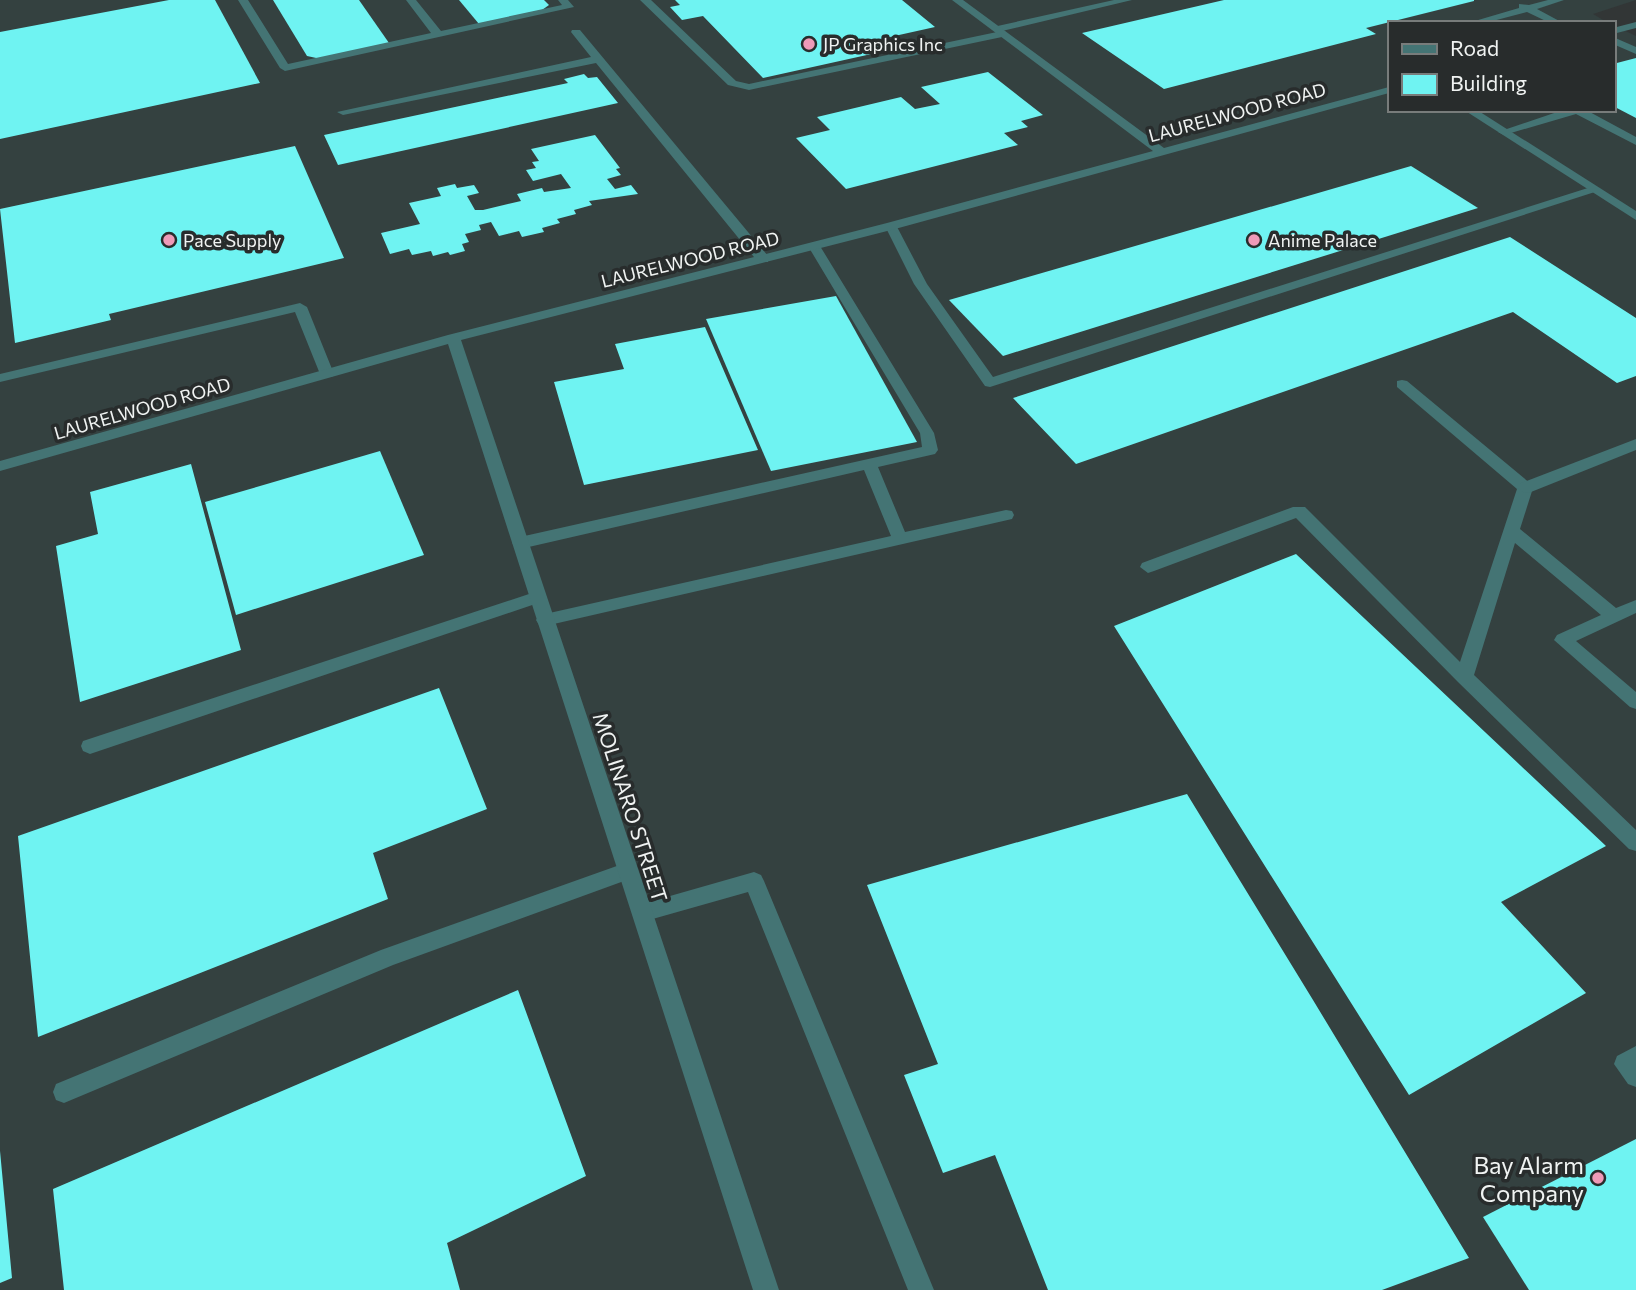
<svg xmlns="http://www.w3.org/2000/svg" width="1636" height="1290" viewBox="0 0 1636 1290" font-family="Commissioner,sans-serif">
<style>
.built{fill:#344140}
.building{fill:#6ff3f2}
.lines{fill:none;stroke-linecap:round;stroke-linejoin:round}
.service{fill:#447474;fill-rule:evenodd}
.minor{fill:#447474;fill-rule:evenodd}
.poi-dot{fill:#ef9ab8;stroke:#282c2c;stroke-width:2.5}
.labels{text-anchor:middle;dominant-baseline:central;stroke-width:7;stroke-linejoin:round;paint-order:stroke}
.far-poi-label{font-size:18px;fill:#f0f3f2;stroke:#282c2c;text-anchor:start}
.far-street-label{font-size:18px;fill:#f0f3f2;stroke:#282c2c}
.street-label{font-size:21px;fill:#f0f3f2;stroke:#282c2c}
.near-poi-label{font-size:24px;fill:#f0f3f2;stroke:#282c2c;text-anchor:end}
</style>
<rect width="100%" height="100%" fill="#323636"/>
<path class="built" d="M0 0H1636L1593 14 1608 23H1389V110H1613V25L1636 36V1290H0Z"/>
<g class="building">
<path d="M169 0H215L260 83 0 139V32Z"/>
<path d="M273 0H359L389 43 321 59 307 56Z"/>
<path d="M459 0H544L549 5 542 10 479 24Z"/>
<path d="M675 0H902L935 27 881 39 894 49 763 78 703 16 682 20 670 7 680 5Z"/>
<path d="M1224 0H1474V1L1366 28 1376 34 1164 89 1082 33Z"/>
<path d="M1636 58V118L1613 106V64Z"/>
<path d="M988 72 1043 115 1021 121 1028 127 1004 133 1018 145 846 189 796 138 830 130 817 117 901 97 915 109 940 104 921 87Z"/>
<path d="M584 74 588 78 597 77 618 103 338 165 324 135 568 83 564 79Z"/>
<path d="M595 135 620 168 616 169 621 175 607 179 615 189 631 185 638 194 589 201 592 205 574 210 576 214 557 219 560 223 542 228 544 232 522 237 519 231 499 236 491 222 479 225 481 230 465 234 469 242 462 244 465 251 450 255 448 252 433 256 431 251 412 255 409 249 390 254 381 233 420 224 409 203 441 196 437 188 455 184 457 188 474 185 479 193 467 196 475 210H483L521 201 517 194 542 188 544 192 571 188 561 174 533 181 526 170 536 168 532 162 539 161 531 149Z"/>
<path d="M295 146 344 258 109 314 111 320 15 343 0 209Z"/>
<path d="M1411 166 1478 208 1003 356 949 300Z"/>
<path d="M1510 237 1636 318V376L1617 383 1513 312 1076 464 1013 398Z"/>
<path d="M836 296 917 442 771 471 706 319Z"/>
<path d="M705 327 758 450 584 485 554 382 624 369 615 344Z"/>
<path d="M380 451 424 555 236 615 205 502Z"/>
<path d="M191 464 241 650 80 702 56 546 98 534 90 492Z"/>
<path d="M1296 554 1606 846 1501 902 1586 993 1409 1095 1114 626Z"/>
<path d="M439 688 487 809 373 853 388 899 38 1037 18 836Z"/>
<path d="M1187 794 1313 1000 1469 1258 1382 1290H1048L995 1155 943 1173 904 1075 938 1064 867 885Z"/>
<path d="M518 990 586 1176 447 1243 460 1290H64L53 1189Z"/>
<path d="M1636 1139V1290H1529L1483 1217Z"/>
<path d="M0 1151 12 1278 0 1283Z"/>
</g>
<g class="lines">
<g class="service">
<path d="M238 0H248L288 64 431 33 406 0H416L441 31 562 5 558 0H568L574 7 285 71 280 68Z"/>
<path d="M640 0H651L736 81 749 84 997 32 992 29 993 27 1114 0H1132L1002 31 1007 34 1002 37 749 90 728 85Z"/>
<path d="M1548 0H1564L1537 9 1563 23H1550L1527 12 1485 23H1468L1519 8V4L1529 5Z"/>
<path d="M572 30H580L768 256V262H758L596 63 343 115 337 112 591 57 571 32Z"/>
<path d="M1613 37 1636 47V54L1613 44Z"/>
<path d="M1563 110H1586L1636 137V145L1576 114 1504 135 1498 132Z"/>
<path d="M1591 187 1601 190 990 387 985 386 914 284 885 226 895 223 927 284 993 377Z"/>
<path d="M814 242 820 246 934 433 938 450 935 454 878 467 905 532 1006 510 1012 511 1014 515 1012 519 545 626 539 625 536 620 539 615 545 614 891 536 864 470 520 549 512 543 520 537 922 447 920 433 808 246Z"/>
<path d="M300 303 307 307 334 374 332 377H322L320 374 295 312 0 382V374Z"/>
<path d="M1402 380 1407 381 1531 484 1533 488 1520 529 1616 608 1636 600V613L1576 641 1636 692V709L1630 707 1554 640 1557 635 1601 615 1515 543 1474 675 1636 830V851L1629 849 1458 682 1296 518 1154 571 1148 573 1140 567 1142 563 1293 507H1305L1460 662 1517 489 1397 387V381Z"/>
<path d="M538 591 544 593 546 597 544 601 90 754 83 751 81 746 83 741Z"/>
<path d="M628 862 635 865 638 871 635 877 393 965 64 1103 56 1100 53 1092 56 1084 381 950Z"/>
<path d="M754 872 761 875 764 881 934 1290H908L748 892 642 922 635 920 632 913 635 906Z"/>
<path d="M1636 1046V1087L1628 1084 1614 1064 1617 1056Z"/>
</g>
<g class="minor">
<path d="M952 0H963L1164 148 1389 87V93L895 229 461 340 779 1290H753L448 344 0 471V461L448 335 887 223 1153 151Z"/>
<path d="M1636 22V28L1613 34V28Z"/>
<path d="M1464 110H1477L1636 211V220Z"/>
<path d="M1636 439V450L1531 492 1525 493 1517 488 1519 484Z"/>
</g>
</g>
<g class="poi-dot">
<circle cx="809" cy="44" r="7"/>
<circle cx="169" cy="240" r="7"/>
<circle cx="1254" cy="240" r="7"/>
<circle cx="1598" cy="1178" r="7"/>
</g>
<g class="labels">
<g class="far-poi-label">
<text x="823" y="44">JP Graphics Inc</text>
<text x="183" y="240">Pace Supply</text>
<text x="1268" y="240">Anime Palace</text>
</g>
<g class="far-street-label">
<text transform="translate(1237 112) rotate(-15)">LAURELWOOD ROAD</text>
<text transform="translate(690 259) rotate(-14)">LAURELWOOD ROAD</text>
<text transform="translate(142 408) rotate(-16)">LAURELWOOD ROAD</text>
</g>
<g class="street-label">
<text transform="translate(631 807) rotate(72)">MOLINARO STREET</text>
</g>
<g class="near-poi-label">
<text x="1584" y="1164">Bay Alarm<tspan x="1584" dy="28">Company</tspan></text>
</g>
</g>
<rect x="1388" y="21" width="228" height="91" fill="#282c2c" stroke="#787c7b" stroke-width="2"/>
<rect x="1402" y="44" width="35" height="10" fill="#447474" stroke="#787c7b" stroke-width="2"/>
<text x="1450" y="56" font-size="21" fill="#f0f3f2">Road</text>
<rect x="1402" y="74" width="35" height="21" fill="#6ff3f2" stroke="#787c7b" stroke-width="2"/>
<text x="1450" y="91" font-size="21" fill="#f0f3f2">Building</text>
</svg>
